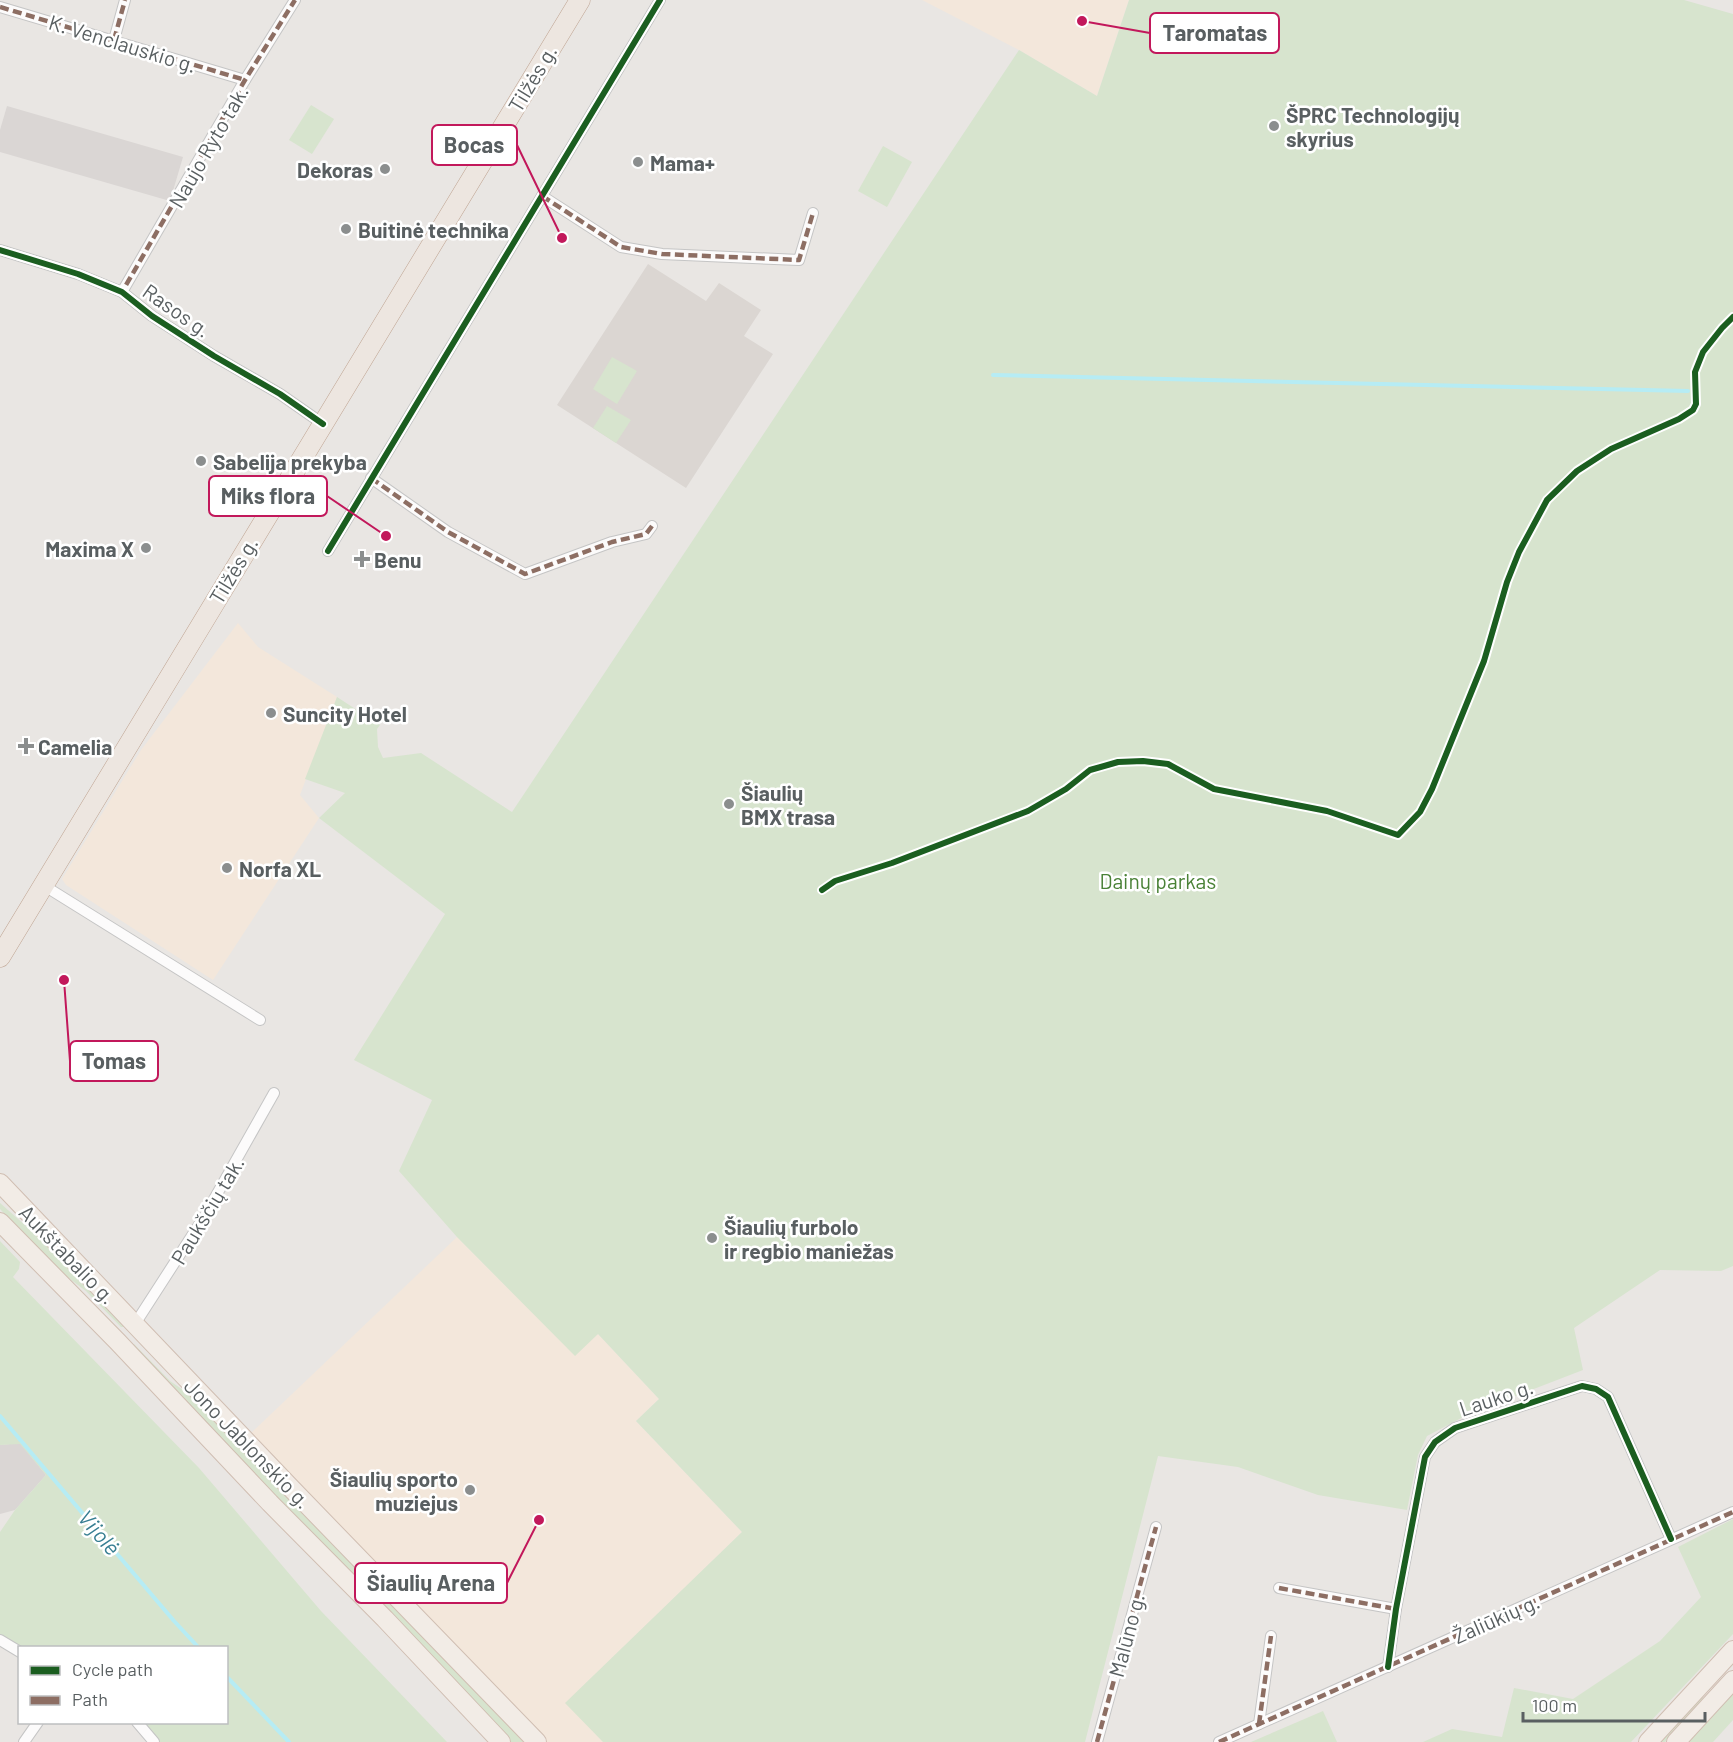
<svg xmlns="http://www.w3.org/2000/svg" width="1733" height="1742" viewBox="0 0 1733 1742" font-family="Barlow,sans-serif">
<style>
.commercial{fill:#f3e7db}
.industrial{fill:#dad6d4}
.education{fill:#dbd6d2}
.green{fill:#d7e4ce}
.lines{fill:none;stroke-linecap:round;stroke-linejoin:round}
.stream{stroke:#b6ecf4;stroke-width:4}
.street-casing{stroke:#c5c5c5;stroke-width:12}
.primary-casing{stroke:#d0beb2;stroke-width:20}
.highway-casing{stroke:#bfa492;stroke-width:21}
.street{stroke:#fcfbfb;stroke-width:10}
.primary{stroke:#f2ece6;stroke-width:18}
.highway{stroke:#ede6e0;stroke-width:20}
.quiet{stroke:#8d6e63;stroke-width:4.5;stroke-dasharray:9 4.5;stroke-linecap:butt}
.cycleway-casing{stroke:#fff;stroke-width:10}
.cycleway{stroke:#1b5e20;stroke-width:6}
.poi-dot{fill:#8b8e8e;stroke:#fff;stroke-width:2}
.labels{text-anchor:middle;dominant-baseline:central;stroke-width:5;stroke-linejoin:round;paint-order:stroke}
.street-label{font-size:21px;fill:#595f61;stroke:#fff}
.poi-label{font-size:21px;font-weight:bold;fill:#595f61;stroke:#fff;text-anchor:start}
.park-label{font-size:21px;fill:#4a8237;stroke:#fff}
.water-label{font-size:22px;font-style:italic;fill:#377e92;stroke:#fff}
.leader{fill:none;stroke:#c2185b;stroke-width:2}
.callout-dot{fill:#c2185b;stroke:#fff;stroke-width:2}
.callout{fill:#fff;stroke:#c2185b;stroke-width:2}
.callout-label{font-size:22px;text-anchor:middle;font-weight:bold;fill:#595f61}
</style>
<rect width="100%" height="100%" fill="#e9e6e3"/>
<g class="commercial">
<path d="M922 0H1129L1097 96 1019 50Z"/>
<path d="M238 623 258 647 337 697 300 795 319 818 213 980 66 885 62 879 141 750Z"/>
<path d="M457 1237 575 1355 598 1334 659 1399 636 1421 742 1532 566 1703 603 1742H546L249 1435Z"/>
</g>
<g class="industrial">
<path d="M7 106 183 157 170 201 0 152V130Z"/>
<path d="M20 1443 46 1475 15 1510 0 1514V1445Z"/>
</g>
<path class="education" d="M648 264 706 301 719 283 761 310 744 336 773 354 686 488 557 405Z"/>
<g class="green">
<path d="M1129 0H1684L1733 14V1266L1721 1271 1660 1270 1574 1328 1583 1370 1469 1414 1427 1436 1418 1455 1407 1510 1318 1495 1238 1467 1158 1456 1085 1742H603L565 1703 742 1532 636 1421 659 1399 598 1334 575 1356 457 1237 399 1171 432 1100 354 1060 445 914 319 818 345 793 305 779 337 697 380 725 377 729 378 747 383 758 421 753 512 812 1019 50 1097 96Z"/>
<path d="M311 105 334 119 312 154 289 140Z"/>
<path d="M883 146 912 162 887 207 858 191Z"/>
<path d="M612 357 637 371 617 404 593 389Z"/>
<path d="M607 406 631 420 616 443 593 428Z"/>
<path d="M0 1203 53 1250 125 1327H121L86 1291 58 1270 0 1209Z"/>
<path d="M0 1241 20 1262 19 1269 13 1277 199 1468 321 1611 447 1742H154L137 1723 226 1722V1648H20L0 1640V1532L15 1510 46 1475 20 1444 0 1445Z"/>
<path d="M134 1344 170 1381 199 1401 526 1742H511L135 1350 132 1345Z"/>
<path d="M1733 1519V1634L1631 1742H1423L1452 1729 1502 1737 1514 1688 1573 1699 1660 1641 1701 1597 1678 1547Z"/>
<path d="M1733 1693V1720L1713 1742H1688Z"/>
<path d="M1701 1697H1703L1702 1702 1665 1742H1658Z"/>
<path d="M1323 1711 1337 1742H1251Z"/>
</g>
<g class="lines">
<g class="stream">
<path d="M993 375 1688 391"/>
<path d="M0 1416 174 1621 199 1648"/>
<path d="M226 1676 289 1742"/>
</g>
<defs>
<g id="street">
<path d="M0 7 245 80"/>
<path d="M114 40 125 0"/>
<path d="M542 196 621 247 662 254 799 260 813 213"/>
<path d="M0 250 78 274 122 292 152 316 214 356 280 394 323 424"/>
<path d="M122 292 245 80 295 0"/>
<path d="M371 478 448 532 525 574 612 542 646 534 652 526"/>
<path d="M328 551 660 0"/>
<path d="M43 885 260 1020"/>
<path d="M135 1324 204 1217 274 1093"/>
<path d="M1279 1588 1396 1609"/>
<path d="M0 1640 20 1652"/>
<path d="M1388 1667 1396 1609 1425 1457 1435 1442 1455 1428 1582 1386 1596 1389 1608 1397 1671 1539"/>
<path d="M137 1722 154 1742"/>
<path d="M1259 1724 1271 1636"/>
<path d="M24 1742 38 1722"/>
<path d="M1097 1742 1156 1527"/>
<path d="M1219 1742 1733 1512"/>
</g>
<g id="primary">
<path d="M0 1183 290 1487 537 1742"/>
<path d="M0 1222 117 1341 270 1503 385 1619 501 1742"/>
<path d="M1648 1742 1733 1650"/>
<path d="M1676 1742 1733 1680"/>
</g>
<path id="highway" d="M0 957 580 0"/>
</defs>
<use href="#street" class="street-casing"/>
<use href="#primary" class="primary-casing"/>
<use href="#highway" class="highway-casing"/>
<use href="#street" class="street"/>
<use href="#primary" class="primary"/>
<use href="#highway" class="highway"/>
<g class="quiet">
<path d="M0 7 245 80"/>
<path d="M114 40 125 0"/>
<path d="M542 196 621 247 662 254 799 260 813 213"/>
<path d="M117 290 122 292 245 80 295 0"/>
<path d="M371 478 448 532 525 574 612 542 646 534 652 526"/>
<path d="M1279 1588 1396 1609"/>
<path d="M1259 1724 1271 1636"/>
<path d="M1097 1742 1156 1527"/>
<path d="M1219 1742 1733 1512"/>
</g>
<defs>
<g id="cycleway">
<path d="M0 250 78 274 122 292 152 316 214 356 280 394 323 424"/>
<path d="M328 551 660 0"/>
<path d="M822 890 835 881 892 863 1028 811 1066 789 1090 770 1118 762 1143 761 1168 764 1214 789 1327 811 1398 835 1420 812 1432 789 1484 661 1507 582 1519 552 1547 500 1577 471 1611 449 1679 419 1693 410 1696 404 1695 372 1703 352 1722 328 1733 317"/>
<path d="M1388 1667 1396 1609 1425 1457 1435 1442 1455 1428 1582 1386 1596 1389 1608 1397 1671 1539"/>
</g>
</defs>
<use href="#cycleway" class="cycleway-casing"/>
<use href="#cycleway" class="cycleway"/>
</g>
<g class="poi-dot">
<circle cx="1274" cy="126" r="6"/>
<circle cx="638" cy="162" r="6"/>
<circle cx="385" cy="169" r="6"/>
<circle cx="346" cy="229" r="6"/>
<circle cx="201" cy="461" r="6"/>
<circle cx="146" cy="548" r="6"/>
<path d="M359 550h6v6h6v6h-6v6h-6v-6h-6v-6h6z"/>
<circle cx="271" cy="713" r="6"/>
<path d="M23 737h6v6h6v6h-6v6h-6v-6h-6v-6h6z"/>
<circle cx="729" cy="804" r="6"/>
<circle cx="227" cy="868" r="6"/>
<circle cx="712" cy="1238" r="6"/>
<circle cx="470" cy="1490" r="6"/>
</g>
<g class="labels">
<g class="street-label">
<text transform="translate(123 43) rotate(17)">K. Venclauskio g.</text>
<text transform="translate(532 78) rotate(-59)">Tilžės g.</text>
<text transform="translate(208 146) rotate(-60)">Naujo Ryto tak.</text>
<text transform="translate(177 310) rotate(35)">Rasos g.</text>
<text transform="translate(233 570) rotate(-59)">Tilžės g.</text>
<text transform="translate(207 1210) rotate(-59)">Paukščių tak.</text>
<text transform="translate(68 1254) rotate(46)">Aukštabalio g.</text>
<text transform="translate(1496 1397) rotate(-18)">Lauko g.</text>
<text transform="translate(248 1443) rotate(46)">Jono Jablonskio g.</text>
<text transform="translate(1496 1618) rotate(-24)">Žaliūkių g.</text>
<text transform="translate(1126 1635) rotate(-75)">Malūno g.</text>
</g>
<g class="poi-label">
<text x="1286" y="114">ŠPRC Technologijų<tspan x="1286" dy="24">skyrius</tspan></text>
<text x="650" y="162">Mama+</text>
<text x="373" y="169" text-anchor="end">Dekoras</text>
<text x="358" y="229">Buitinė technika</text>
<text x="213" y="461">Sabelija prekyba</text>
<text x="134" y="548" text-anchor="end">Maxima X</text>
<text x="374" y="559">Benu</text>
<text x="283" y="713">Suncity Hotel</text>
<text x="38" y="746">Camelia</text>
<text x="741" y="792">Šiaulių<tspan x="741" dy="24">BMX trasa</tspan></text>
<text x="239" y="868">Norfa XL</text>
<text x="724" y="1226">Šiaulių furbolo<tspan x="724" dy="24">ir regbio maniežas</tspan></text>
<text x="458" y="1478" text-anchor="end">Šiaulių sporto<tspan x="458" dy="24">muziejus</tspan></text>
</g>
<g class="park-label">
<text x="1158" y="880">Dainų parkas</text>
</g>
<g class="water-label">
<text transform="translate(100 1532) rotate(49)">Vijolė</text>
</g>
</g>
<path class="leader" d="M1082 21L1150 33M562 238L517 145M386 536L327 496M64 980L70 1061M539 1520L507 1583"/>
<g class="callout-dot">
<circle cx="1082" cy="21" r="6"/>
<circle cx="562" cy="238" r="6"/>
<circle cx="386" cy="536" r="6"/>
<circle cx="64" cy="980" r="6"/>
<circle cx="539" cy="1520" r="6"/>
</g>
<g class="callout">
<rect x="1150" y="13" width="129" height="40" rx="6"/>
<rect x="432" y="125" width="85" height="40" rx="6"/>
<rect x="209" y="476" width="118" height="40" rx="6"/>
<rect x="70" y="1041" width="88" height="40" rx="6"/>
<rect x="355" y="1563" width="152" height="40" rx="6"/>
</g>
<g class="callout-label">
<text x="1215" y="41">Taromatas</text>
<text x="474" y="153">Bocas</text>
<text x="268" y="504">Miks flora</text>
<text x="114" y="1069">Tomas</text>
<text x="431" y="1591">Šiaulių Arena</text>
</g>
<rect x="18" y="1646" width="210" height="78" fill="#ffffff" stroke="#bdbfc0" stroke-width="1.5"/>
<rect x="30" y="1666" width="30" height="9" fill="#1b5e20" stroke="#bdbfc0" stroke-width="1.5"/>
<text x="72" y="1676" font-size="18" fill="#595f61">Cycle path</text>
<rect x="30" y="1696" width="30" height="9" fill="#8d6e63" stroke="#bdbfc0" stroke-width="1.5"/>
<text x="72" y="1706" font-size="18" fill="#595f61">Path</text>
<path d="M1523 1712v9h182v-9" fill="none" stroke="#595f61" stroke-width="3"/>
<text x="1532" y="1712" font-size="18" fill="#595f61" stroke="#ffffff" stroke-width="4.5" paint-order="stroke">100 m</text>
</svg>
